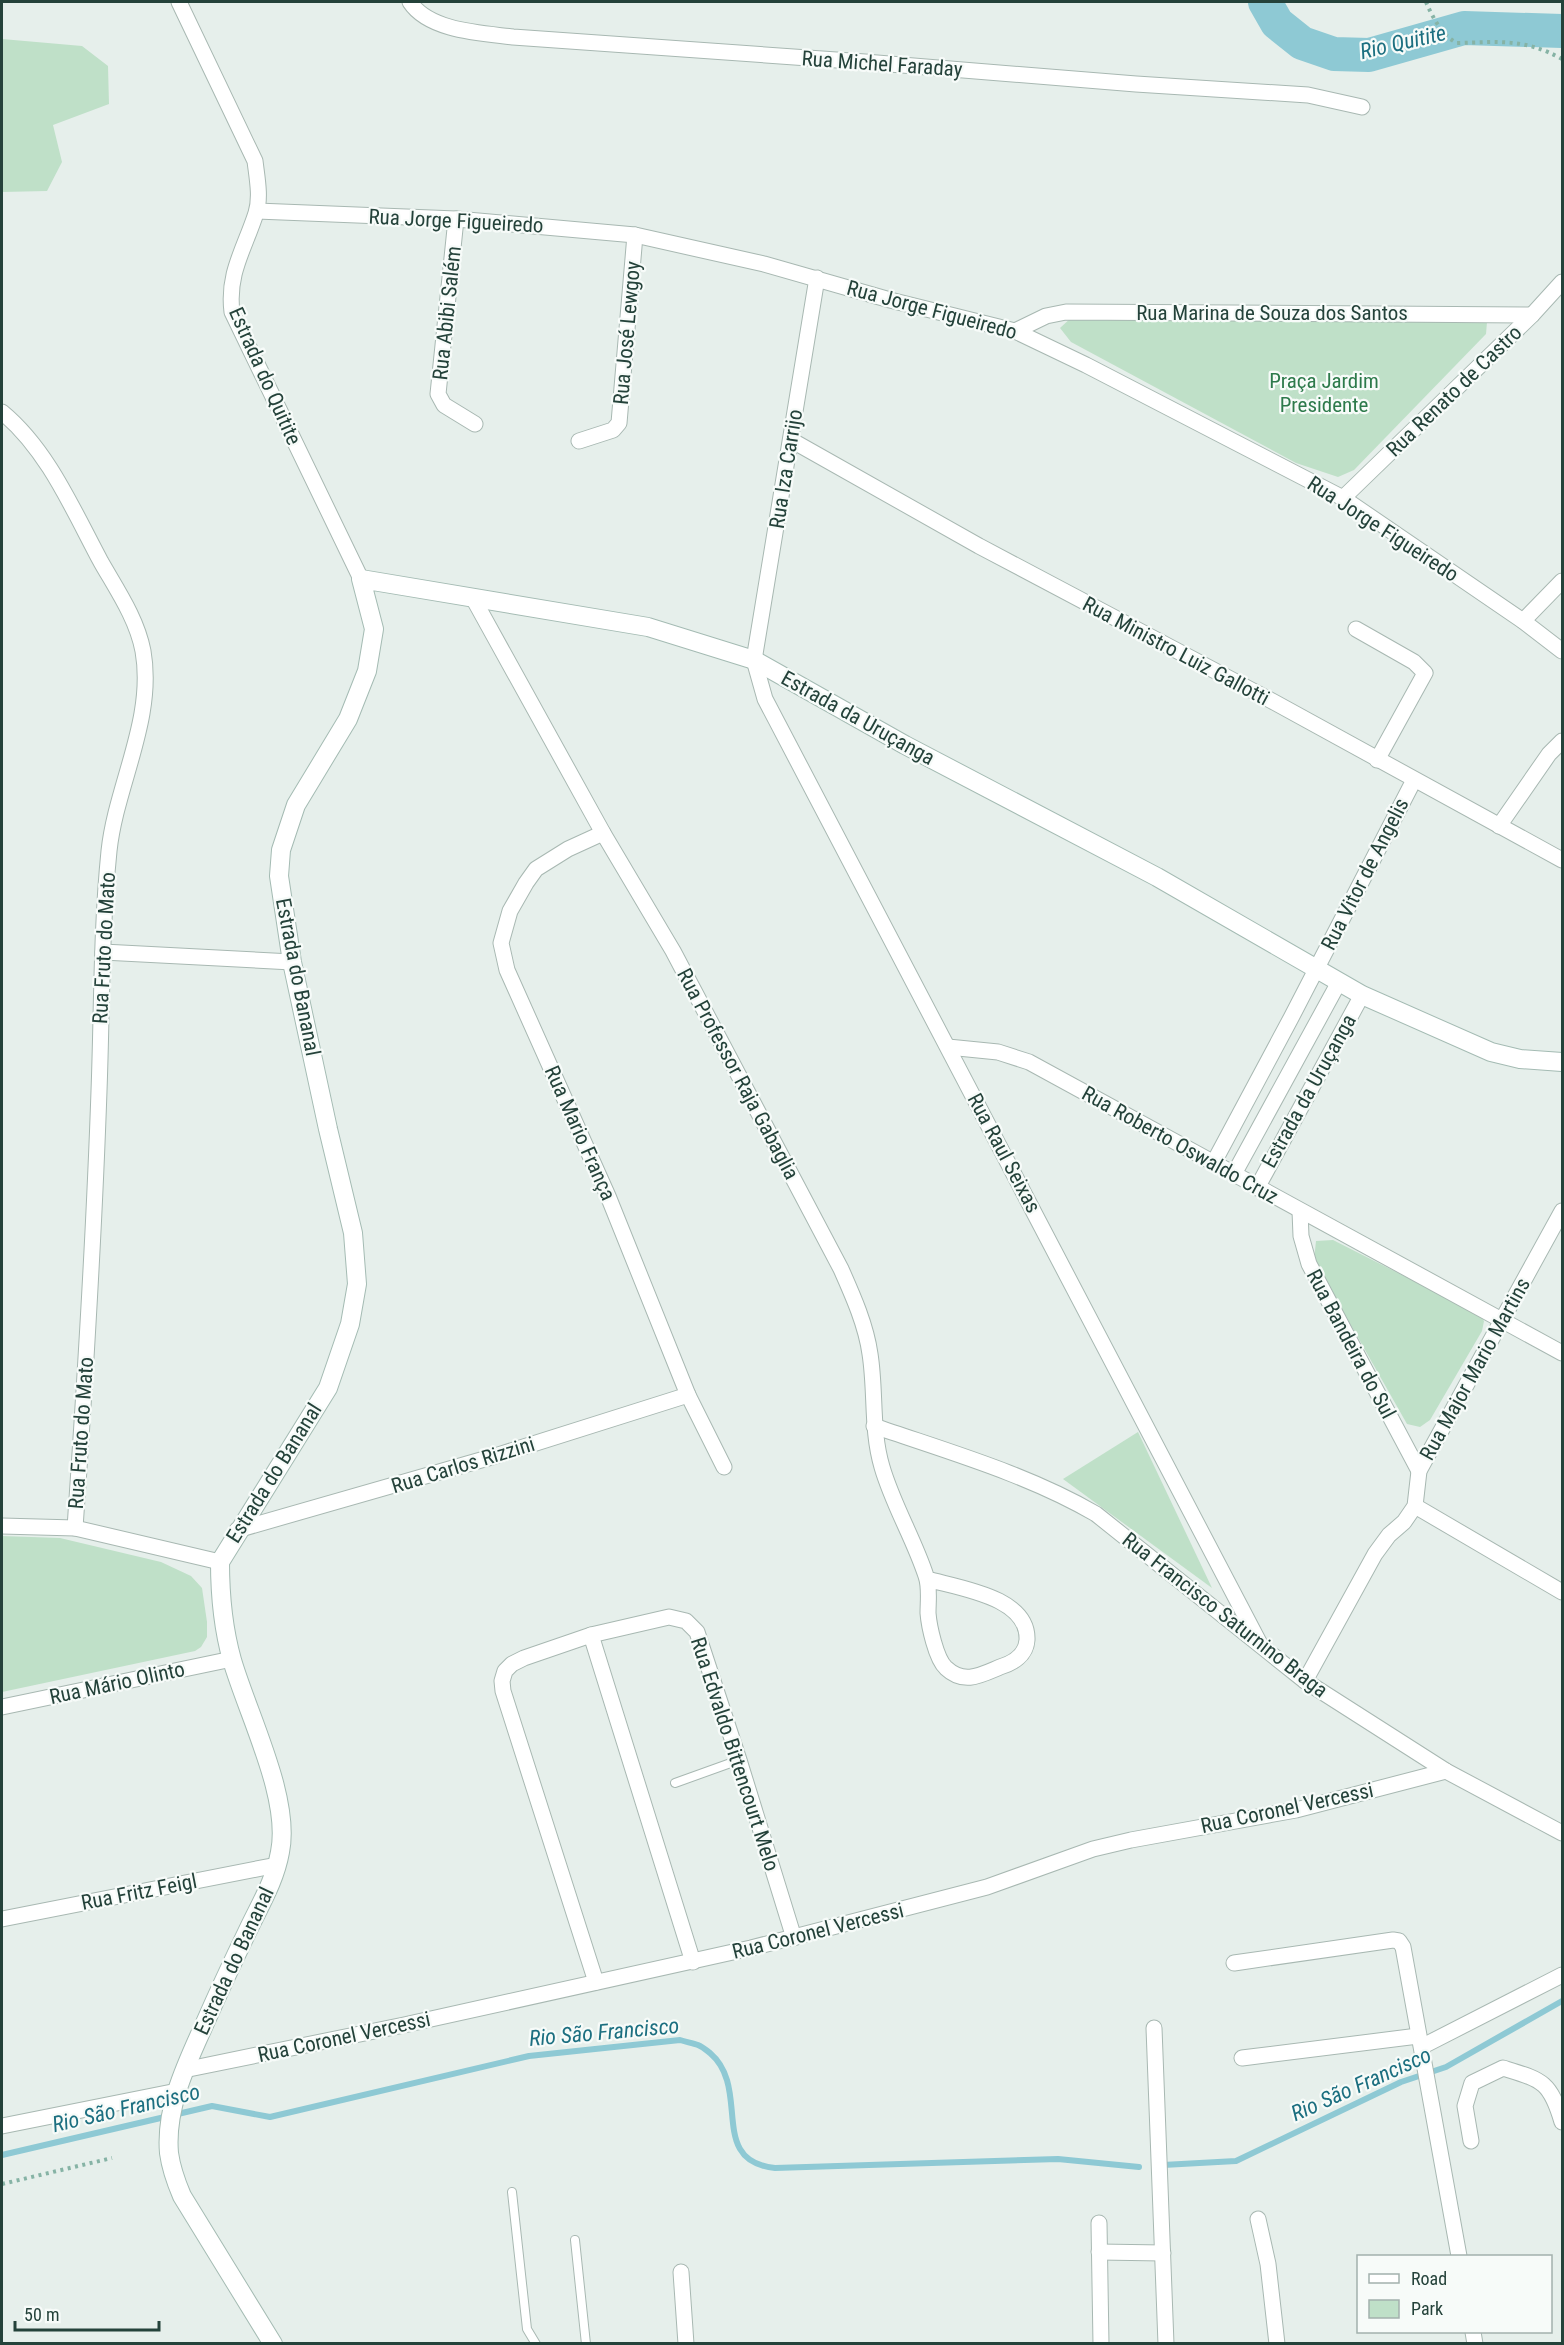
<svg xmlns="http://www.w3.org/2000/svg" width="1564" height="2345" viewBox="0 0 1564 2345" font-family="'Roboto Condensed',sans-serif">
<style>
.green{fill:#bfe0c8}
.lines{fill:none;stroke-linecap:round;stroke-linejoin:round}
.stream{stroke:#8ec9d4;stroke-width:6}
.river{stroke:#8ec9d4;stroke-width:34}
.lane-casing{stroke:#a8b8b2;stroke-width:10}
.street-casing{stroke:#a8b8b2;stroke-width:17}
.secondary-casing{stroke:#a4bbb3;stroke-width:20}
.path{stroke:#86b3a5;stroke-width:4;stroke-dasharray:3 4.5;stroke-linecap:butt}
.lane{stroke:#fff;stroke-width:8}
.street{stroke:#fff;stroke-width:15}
.secondary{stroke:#fff;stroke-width:18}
.labels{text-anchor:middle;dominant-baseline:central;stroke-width:4.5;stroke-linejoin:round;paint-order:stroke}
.street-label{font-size:21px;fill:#24423a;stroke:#f7fbf9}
.park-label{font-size:21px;fill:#2d7a4b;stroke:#f7fbf9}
.water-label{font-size:22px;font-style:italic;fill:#1c6f80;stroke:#f7fbf9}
</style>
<rect width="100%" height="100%" fill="#e6efeb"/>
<g class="green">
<path d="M2 39 82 46 108 66 109 104 53 125 62 162 47 191 2 192Z"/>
<path d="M1072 317 1487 322 1486 334 1354 470 1338 477 1296 463 1071 342 1060 328Z"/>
<path d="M1333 1240 1479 1314 1484 1321 1482 1331 1430 1420 1420 1427 1407 1424 1314 1260 1316 1241Z"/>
<path d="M1138 1432 1212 1588 1063 1479Z"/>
<path d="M2 1536 60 1538 161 1562 191 1576 202 1588 207 1622V1637L201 1647 195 1651 2 1692Z"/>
</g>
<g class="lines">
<g class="stream">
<path d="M2 2155 212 2106 270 2117 529 2056 680 2040C686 2042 693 2043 698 2045 703 2047 706 2050 710 2053 752 2089 707 2161 775 2168L1058 2159 1139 2167"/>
<path d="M1163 2165 1236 2161 1401 2082 1446 2067 1562 2001"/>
</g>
<path class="river" d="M1265 2 1277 23 1302 43 1334 54 1369 55 1464 28 1562 31"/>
<defs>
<g id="lane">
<path d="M675 1783 739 1760"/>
<path d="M512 2192 527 2329 536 2344"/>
<path d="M575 2240 586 2344"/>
</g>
<g id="street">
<path d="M179 2 255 161C257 178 261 197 256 213 245 248 227 273 232 312L361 579"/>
<path d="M410 2C429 31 481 33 513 37L865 62 1136 84 1308 95 1362 107"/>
<path d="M257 211 456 219 635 235 764 264 890 300 1015 331 1086 365 1343 498 1523 621 1562 651"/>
<path d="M456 219 438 394 444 405 475 424"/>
<path d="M817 278 754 660 765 699 1260 1644"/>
<path d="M1015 331 1046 316 1066 312 1532 315"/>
<path d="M2 412C48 450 73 510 101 562 117 590 137 619 143 651 155 719 116 785 109 851 101 931 102 1011 99 1091 94 1237 85 1383 75 1528"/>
<path d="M791 440 979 546 1272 701 1562 860"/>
<path d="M579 441 613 430 619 423 635 235"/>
<path d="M1343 498 1532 315 1562 282"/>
<path d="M473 598 603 833 673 951 841 1269C853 1296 866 1325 870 1354 876 1392 871 1430 882 1467 893 1505 914 1539 926 1576 930 1587 928 1601 928 1613 929 1626 936 1659 946 1668 964 1685 981 1675 1000 1667 1013 1663 1026 1655 1027 1640 1029 1597 959 1588 927 1579"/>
<path d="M1523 621 1562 581"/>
<path d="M1356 629 1414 662 1425 673 1377 760"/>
<path d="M1499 826 1549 754 1562 741"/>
<path d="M603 833 568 849 536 869 526 883 510 911 501 943 507 970 608 1196 688 1395 724 1467"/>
<path d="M103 952 292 962"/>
<path d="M948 1047 998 1052 1029 1062 1562 1353"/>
<path d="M1214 1162 1291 1018 1414 780"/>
<path d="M1234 1174 1339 982"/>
<path d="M1257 1188 1362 995"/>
<path d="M1300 1211 1301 1236 1309 1264 1419 1471"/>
<path d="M874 1426C949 1452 1027 1474 1096 1514L1305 1681 1446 1771 1562 1833"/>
<path d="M1415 1506 1562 1592"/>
<path d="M2 1526 75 1528 220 1562"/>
<path d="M237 1530 495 1456 688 1395"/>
<path d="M591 1635 693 1962"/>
<path d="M1305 1681 1375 1554 1389 1535 1404 1522 1415 1506 1419 1471 1562 1211"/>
<path d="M2 1707 232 1659"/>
<path d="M2 1919 277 1865"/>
<path d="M1234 1963 1393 1940 1399 1941 1403 1947 1459 2256"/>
<path d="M596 1982 503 1691 502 1681 505 1671 512 1664 524 1658 591 1635 669 1617 686 1621 697 1632 739 1760 794 1938"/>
<path d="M1154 2028 1166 2344"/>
<path d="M1427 2044 1562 1975"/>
<path d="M1242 2058 1418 2036"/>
<path d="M184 2070 404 2025 751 1948 987 1887 1093 1849 1131 1840 1296 1810 1446 1771"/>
<path d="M2 2126 177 2091"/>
<path d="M1471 2141 1465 2106 1472 2083 1503 2068C1542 2080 1550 2081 1562 2122"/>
<path d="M1258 2219 1268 2264 1277 2344"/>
<path d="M1099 2223 1101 2344"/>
<path d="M1099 2252 1163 2253"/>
<path d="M681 2272 686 2344"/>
<path d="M1473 2332 1475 2344"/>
</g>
<path id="secondary" d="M273 2344 182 2196C176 2182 171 2168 169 2153 165 2107 187 2063 205 2023 219 1991 234 1959 249 1928 261 1903 275 1880 280 1852 291 1798 248 1715 232 1660 223 1628 220 1596 220 1562L328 1388 350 1324 357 1284 353 1233 328 1129 292 962 279 876 281 850 296 805 348 719 367 671 374 629 361 579 648 627 754 660 905 745 1157 877 1362 995 1491 1052 1520 1059 1562 1062"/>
</defs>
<use href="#lane" class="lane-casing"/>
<use href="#street" class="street-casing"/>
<use href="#secondary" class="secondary-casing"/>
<g class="path">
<path d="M1426 2C1432 16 1442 36 1457 43 1499 42 1524 38 1562 59"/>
<path d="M2 2184 112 2158"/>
</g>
<use href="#lane" class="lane"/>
<use href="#street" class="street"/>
<use href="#secondary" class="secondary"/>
</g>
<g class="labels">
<g class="street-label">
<text transform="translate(882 64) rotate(4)">Rua Michel Faraday</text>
<text transform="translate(456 221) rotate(3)">Rua Jorge Figueiredo</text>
<text transform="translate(932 310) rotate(15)">Rua Jorge Figueiredo</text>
<text transform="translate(447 313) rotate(-84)">Rua Abibi Salém</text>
<text x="1272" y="313">Rua Marina de Souza dos Santos</text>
<text transform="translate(627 333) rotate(-85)">Rua José Lewgoy</text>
<text transform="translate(265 376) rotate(66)">Estrada do Quitite</text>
<text transform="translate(1454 391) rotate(-44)">Rua Renato de Castro</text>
<text transform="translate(786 469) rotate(-81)">Rua Iza Carrijo</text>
<text transform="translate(1383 529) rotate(33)">Rua Jorge Figueiredo</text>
<text transform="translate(1176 651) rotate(28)">Rua Ministro Luiz Gallotti</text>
<text transform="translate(858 718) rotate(29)">Estrada da Uruçanga</text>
<text transform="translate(1365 874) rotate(-63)">Rua Vitor de Angelis</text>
<text transform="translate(104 948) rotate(-87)">Rua Fruto do Mato</text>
<text transform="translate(298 977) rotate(79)">Estrada do Bananal</text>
<text transform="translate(738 1074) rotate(62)">Rua Professor Raja Gabaglia</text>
<text transform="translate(1309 1091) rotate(-61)">Estrada da Uruçanga</text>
<text transform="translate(580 1133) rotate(66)">Rua Mario França</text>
<text transform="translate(1180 1145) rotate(29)">Rua Roberto Oswaldo Cruz</text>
<text transform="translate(1004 1153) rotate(62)">Rua Raul Seixas</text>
<text transform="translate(1351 1344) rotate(62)">Rua Bandeira do Sul</text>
<text transform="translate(1475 1369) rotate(-61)">Rua Major Mario Martins</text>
<text transform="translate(81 1433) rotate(-86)">Rua Fruto do Mato</text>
<text transform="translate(463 1465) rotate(-17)">Rua Carlos Rizzini</text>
<text transform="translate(274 1473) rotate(-58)">Estrada do Bananal</text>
<text transform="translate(1225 1615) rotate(38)">Rua Francisco Saturnino Braga</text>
<text transform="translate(117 1683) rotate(-12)">Rua Mário Olinto</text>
<text transform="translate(735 1754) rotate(72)">Rua Edvaldo Bittencourt Melo</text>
<text transform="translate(1287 1808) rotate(-12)">Rua Coronel Vercessi</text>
<text transform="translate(139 1892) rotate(-11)">Rua Fritz Feigl</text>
<text transform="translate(818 1931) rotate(-14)">Rua Coronel Vercessi</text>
<text transform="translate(234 1961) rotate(-65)">Estrada do Bananal</text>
<text transform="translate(344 2037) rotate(-12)">Rua Coronel Vercessi</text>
</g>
<g class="park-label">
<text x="1324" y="381">Praça Jardim<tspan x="1324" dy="24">Presidente</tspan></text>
</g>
<g class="water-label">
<text transform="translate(1403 42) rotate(-13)">Rio Quitite</text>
<text transform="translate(604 2032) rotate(-5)">Rio São Francisco</text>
<text transform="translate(1361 2084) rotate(-24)">Rio São Francisco</text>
<text transform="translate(126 2108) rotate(-13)">Rio São Francisco</text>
</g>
</g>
<rect width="1564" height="2345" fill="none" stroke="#24423a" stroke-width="6"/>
<rect x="1357" y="2255" width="195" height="78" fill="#f7fbf9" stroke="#a3b1ad" stroke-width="1.5"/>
<rect x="1369" y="2274" width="30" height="9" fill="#ffffff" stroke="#a3b1ad" stroke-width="1.5"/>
<text x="1411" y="2285" font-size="18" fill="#24423a">Road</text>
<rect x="1369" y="2300" width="30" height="18" fill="#bfe0c8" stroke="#a3b1ad" stroke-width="1.5"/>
<text x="1411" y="2315" font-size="18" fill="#24423a">Park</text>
<path d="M15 2321v9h144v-9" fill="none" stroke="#24423a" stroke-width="3"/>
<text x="24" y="2321" font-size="18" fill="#24423a" stroke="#f7fbf9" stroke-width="4.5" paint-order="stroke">50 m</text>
</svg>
